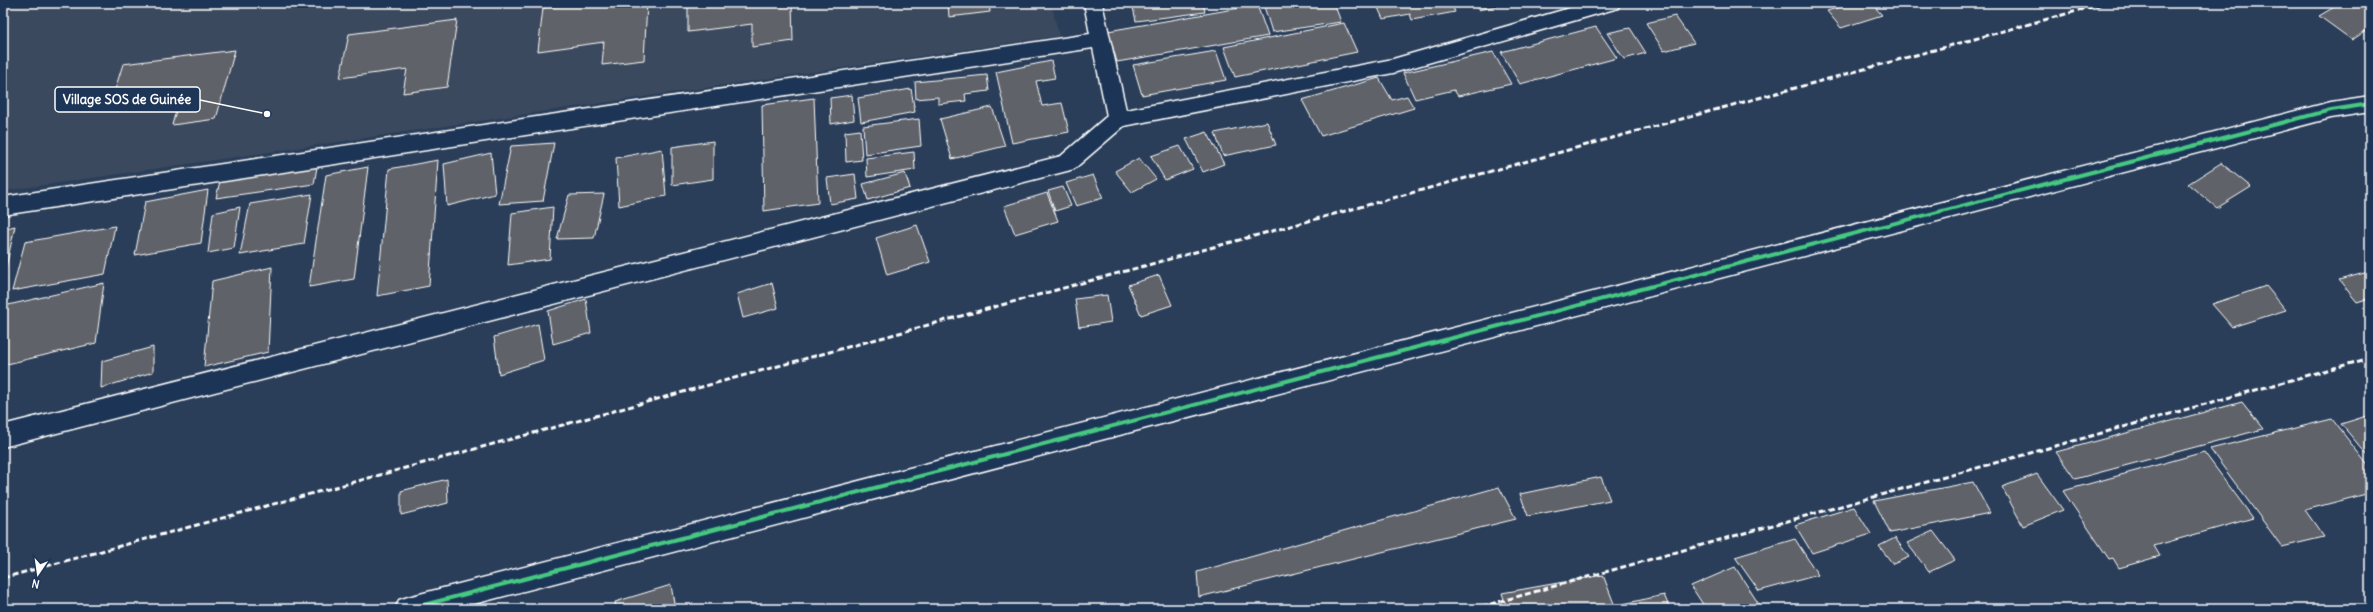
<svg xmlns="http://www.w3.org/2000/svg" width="2373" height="612" viewBox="0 0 2373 612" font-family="Delius,sans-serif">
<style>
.built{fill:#3a495e}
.building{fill:#5e6268;stroke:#fff}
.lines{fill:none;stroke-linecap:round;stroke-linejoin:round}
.minor-casing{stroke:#fff;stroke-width:3}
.minor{fill:#1d3557;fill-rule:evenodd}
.rail{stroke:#fff;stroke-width:3;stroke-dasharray:6 3;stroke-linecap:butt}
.cycleway-casing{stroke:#1d3557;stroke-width:6}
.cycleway{stroke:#46c982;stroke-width:4}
.leader{fill:none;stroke:#fff;stroke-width:1.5}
.callout-dot{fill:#fff;stroke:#1d3557;stroke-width:1.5}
.callout{fill:#1d3557;stroke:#fff;stroke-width:1.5}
.callout-label{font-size:13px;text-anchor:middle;font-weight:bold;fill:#fff}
</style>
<rect width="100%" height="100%" fill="#2a3e5a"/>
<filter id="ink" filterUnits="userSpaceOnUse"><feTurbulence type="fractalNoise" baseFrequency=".025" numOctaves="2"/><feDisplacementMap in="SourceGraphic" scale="8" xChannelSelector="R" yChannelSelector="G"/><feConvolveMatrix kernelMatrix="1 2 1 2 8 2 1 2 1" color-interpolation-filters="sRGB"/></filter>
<g filter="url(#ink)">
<path class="built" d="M3 3H1051L1059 36 3 191Z"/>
<g class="building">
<path d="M582 3H647L644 60 602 65 604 42 538 51 543 8Z"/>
<path d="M688 3H792L793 41 752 47V24L688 32Z"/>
<path d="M948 3H989L990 12 949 17Z"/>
<path d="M1132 3H1203L1205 12 1136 21Z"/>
<path d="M1263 3H1334L1341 22 1272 32Z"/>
<path d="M1376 3H1451L1455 12 1412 20 1410 14 1383 19Z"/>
<path d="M1474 3H1501L1502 5 1478 10Z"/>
<path d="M1854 3H1871L1882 15 1841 28 1827 11Z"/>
<path d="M2341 3H2364L2370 7V28L2352 40 2319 16Z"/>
<path d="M1257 5 1268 36 1117 62 1108 31Z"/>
<path d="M1675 16 1694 43 1664 51 1646 23Z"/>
<path d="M457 20 447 87 403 93 407 69 340 78 349 34Z"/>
<path d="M1344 23 1357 52 1235 77 1224 47Z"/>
<path d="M1596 27 1617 58 1520 84 1501 52Z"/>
<path d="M1630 28 1646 53 1624 59 1607 33Z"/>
<path d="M235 50 216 119 172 125 179 100 109 109 123 64Z"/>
<path d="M1216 51 1226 80 1142 95 1133 65Z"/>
<path d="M1493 52 1511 84 1458 96 1454 90 1415 99 1403 73Z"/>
<path d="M1051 61 1055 78 1036 81 1042 106 1062 103 1069 132 1012 143 996 72Z"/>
<path d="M987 75 989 91 965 94 966 101 938 104V97L916 99 915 82Z"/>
<path d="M1379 78 1392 100 1407 96 1414 108 1321 136 1302 100Z"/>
<path d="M911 89 915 112 861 122 858 98Z"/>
<path d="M852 95 854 120 831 124 830 98Z"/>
<path d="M814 98 818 203 764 211 762 105Z"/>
<path d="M992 107 1005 146 952 159 940 119Z"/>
<path d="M919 119 921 146 865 154 863 126Z"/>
<path d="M1267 122 1276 145 1223 156 1215 133Z"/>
<path d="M860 130 862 160 846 162 845 132Z"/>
<path d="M1207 132 1224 164 1203 172 1186 139Z"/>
<path d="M713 141V179L672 185V147Z"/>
<path d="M554 143 543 201 499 204 511 146Z"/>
<path d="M1180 146 1193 169 1165 180 1151 156Z"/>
<path d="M662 149 666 196 619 206 616 158Z"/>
<path d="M914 152 915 170 867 177 866 158Z"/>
<path d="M491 153 495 194 447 206 444 164Z"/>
<path d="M1139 158 1156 179 1132 192 1115 171Z"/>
<path d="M438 160 429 286 377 296 389 169Z"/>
<path d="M2221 163 2251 187 2217 208 2188 184Z"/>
<path d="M317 167 314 184 216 198 220 181Z"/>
<path d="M368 167 354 279 309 287 326 175Z"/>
<path d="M905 173 910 188 868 200 863 184Z"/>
<path d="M855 174 858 199 830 204 827 178Z"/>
<path d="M1093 175 1103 198 1076 206 1066 183Z"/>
<path d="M1063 187 1071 206 1055 211 1048 191Z"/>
<path d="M208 190 201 243 135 255 145 202Z"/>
<path d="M1047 193 1058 221 1015 234 1004 206Z"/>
<path d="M312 194 304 244 240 255 250 204Z"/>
<path d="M604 194 594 238 557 239 569 195Z"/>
<path d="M240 207 234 248 208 253 213 213Z"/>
<path d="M553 207 550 259 508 265 512 213Z"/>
<path d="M917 225 930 262 887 275 876 238Z"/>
<path d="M15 226 3 281V229Z"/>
<path d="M115 226 105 274 12 291 25 242Z"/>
<path d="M272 267 268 352 204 367 212 281Z"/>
<path d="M2368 272 2370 274V298L2357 302 2339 280Z"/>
<path d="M1159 275 1172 305 1141 315 1128 285Z"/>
<path d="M104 283 96 343 3 365 4 306Z"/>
<path d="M772 283 778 308 743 318 737 294Z"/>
<path d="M2266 286 2286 310 2232 327 2212 304Z"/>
<path d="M1107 295 1111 322 1079 327 1075 299Z"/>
<path d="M586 299 591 333 553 344 548 311Z"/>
<path d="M538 324 544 360 499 374 494 337Z"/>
<path d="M153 347V372L101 388 102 361Z"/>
<path d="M2242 402 2263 429 2075 479 2056 452Z"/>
<path d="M2370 415V455L2368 456 2341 424Z"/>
<path d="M2332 419 2370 468V493L2305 510 2324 537 2282 547 2210 449Z"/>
<path d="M2204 452 2253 518 2154 546 2160 556 2119 568 2113 558 2109 559 2063 491Z"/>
<path d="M2037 474 2063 510 2023 526 2002 487Z"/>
<path d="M1601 477 1610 500 1528 516 1520 494Z"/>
<path d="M447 479 448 503 401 515V491Z"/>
<path d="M1973 482 1990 513 1890 533 1874 501Z"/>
<path d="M1499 487 1516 519 1199 597 1197 572Z"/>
<path d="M1854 507 1871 534 1812 553 1795 525Z"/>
<path d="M1933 531 1955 560 1929 572 1907 543Z"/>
<path d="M1895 538 1909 557 1893 564 1879 546Z"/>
<path d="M1795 539 1818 575 1759 591 1735 557Z"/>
<path d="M1735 567 1760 606 1753 609H1706L1691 586Z"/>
<path d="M1603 575 1616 609H1507L1502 593Z"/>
<path d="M671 585 675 609H616L615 602Z"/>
<path d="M1664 595 1670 609H1625L1623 604Z"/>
</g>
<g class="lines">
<defs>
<g id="minor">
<path d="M1084 3H1102L1126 110 1393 59 1587 3H1620L1618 8 1393 73 1124 126 1074 169 1067 171 3 447V425L1061 156 1107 116 1093 48 3 215V197L1090 34Z"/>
<path d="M2370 96V112L2331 118 455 609H395L399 600 408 597 2331 102Z"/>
</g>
</defs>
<use href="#minor" class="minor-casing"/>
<use href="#minor" class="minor"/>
<g class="rail">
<path d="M3 578 2106 3"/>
<path d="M1473 609 2370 358"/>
</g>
<defs>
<path id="cycleway" d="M408 609 2331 110 2370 104"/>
</defs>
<use href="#cycleway" class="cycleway-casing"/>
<use href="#cycleway" class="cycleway"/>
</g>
</g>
<path class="leader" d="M267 114L200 100"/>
<circle class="callout-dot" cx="267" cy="114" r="4"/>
<rect class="callout" x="55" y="87" width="145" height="25" rx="4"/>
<g class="callout-label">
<text x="127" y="104">Village SOS de Guinée</text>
</g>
<rect width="2373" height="612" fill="none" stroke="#1d3557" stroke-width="16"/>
<rect x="8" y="8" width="2357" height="596" fill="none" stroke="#fff" stroke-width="1.5" filter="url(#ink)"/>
<g transform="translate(38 574) rotate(193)" stroke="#1d3557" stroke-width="3" paint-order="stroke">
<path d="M0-3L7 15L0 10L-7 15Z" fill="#ffffff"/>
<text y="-6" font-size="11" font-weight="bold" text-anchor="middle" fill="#ffffff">N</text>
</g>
</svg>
